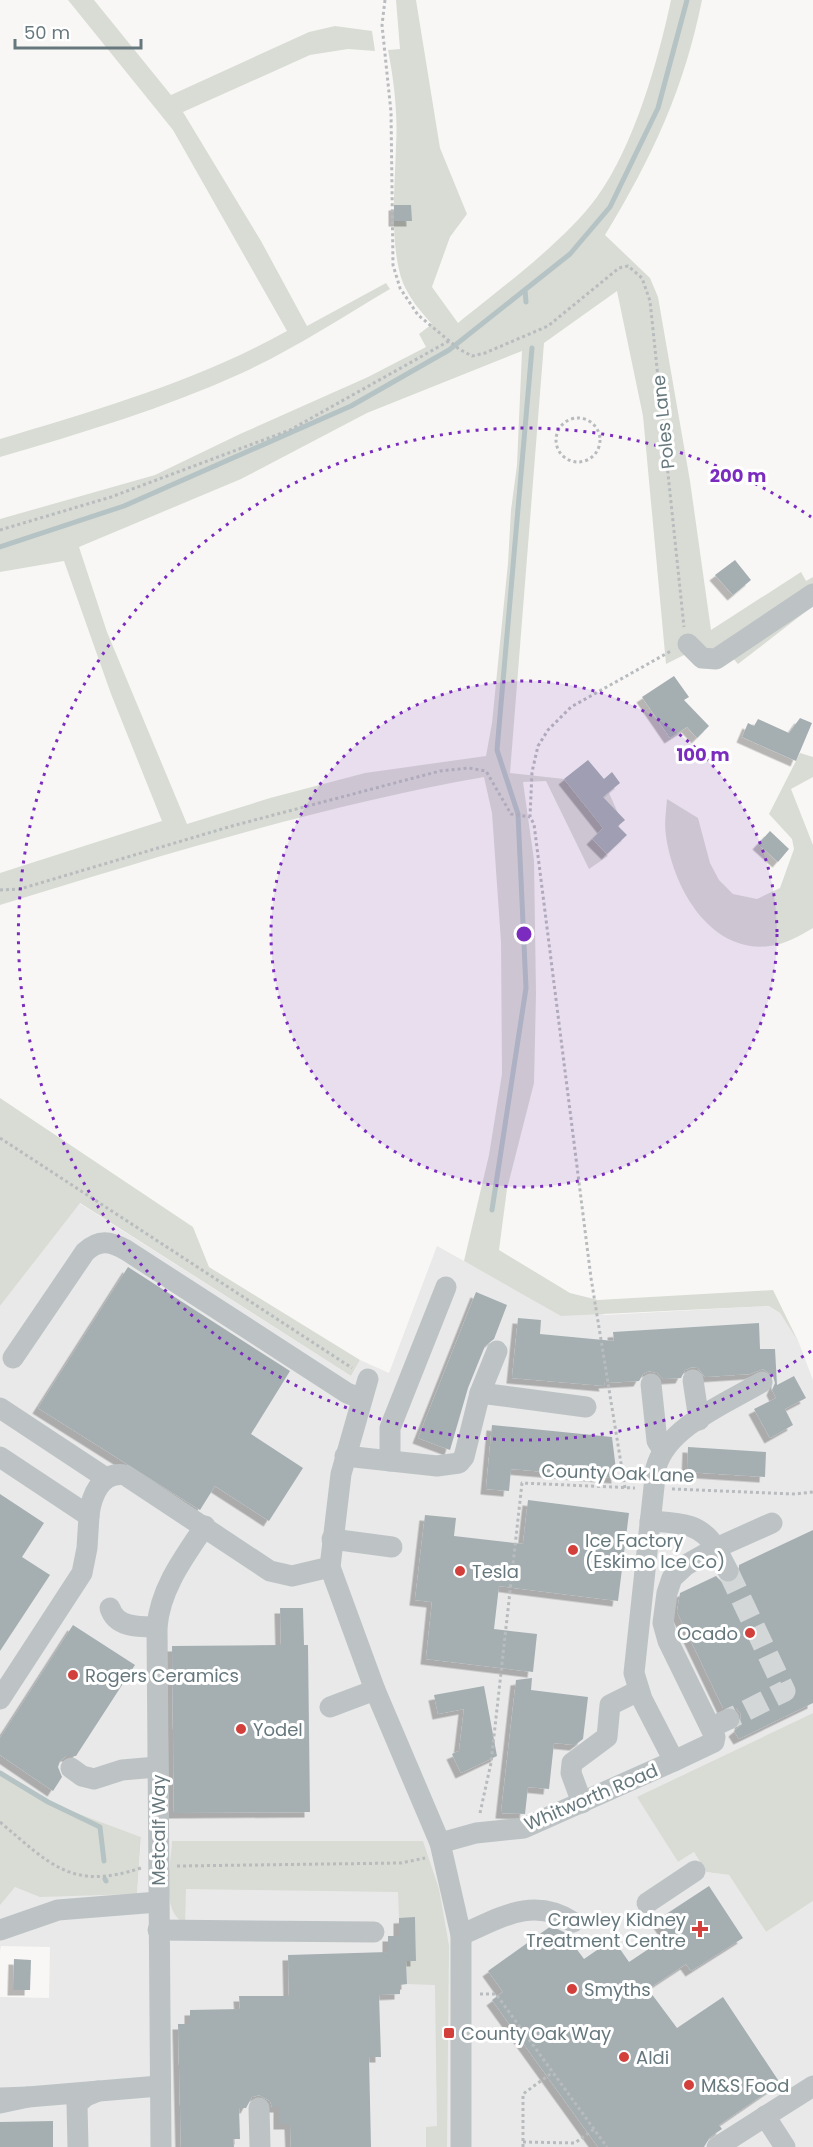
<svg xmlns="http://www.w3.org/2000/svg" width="813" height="2147" viewBox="0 0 813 2147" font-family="Poppins,sans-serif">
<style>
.built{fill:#e9e9e9}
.green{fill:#d9dcd5;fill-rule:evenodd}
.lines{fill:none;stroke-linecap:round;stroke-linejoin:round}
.stream{stroke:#b5c3c4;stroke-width:5}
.building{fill:#a5afb2;filter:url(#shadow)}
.minor-tunnel{stroke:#d4d7d7;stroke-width:21;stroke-dasharray:21 10;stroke-linecap:butt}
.path{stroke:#b8bcbe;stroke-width:3;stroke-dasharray:3 3;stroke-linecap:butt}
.minor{stroke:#bdc3c5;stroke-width:21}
.ring{fill:none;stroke:#7b2cbf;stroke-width:3;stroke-dasharray:3 6}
.poi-dot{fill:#d3403b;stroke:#fff;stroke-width:2}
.labels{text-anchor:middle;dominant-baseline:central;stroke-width:6;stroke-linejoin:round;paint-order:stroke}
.street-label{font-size:18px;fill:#66787d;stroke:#fff}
.poi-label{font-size:18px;fill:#66787d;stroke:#fff;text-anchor:start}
.centre{fill:#7b2cbf;stroke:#fff;stroke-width:3}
.ring-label{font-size:18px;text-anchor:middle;font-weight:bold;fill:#7b2cbf;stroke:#fff;stroke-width:6;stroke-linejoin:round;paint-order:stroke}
</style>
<defs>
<filter id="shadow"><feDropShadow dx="-5.5" dy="5.5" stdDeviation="0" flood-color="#0004"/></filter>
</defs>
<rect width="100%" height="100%" fill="#f8f7f5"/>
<path class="built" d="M79 1203 351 1376 360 1360 389 1373 437 1246 491 1276 605 1315 769 1306 780 1313 799 1343 813 1380V1713L638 1797 678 1862 694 1852 706 1872 729 1875 766 1932 813 1901V2147H0V1997L49 1998 50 1947 1 1946 0 1951V1874L137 1894 141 1842V1837L61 1807 0 1770V1306Z"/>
<g class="green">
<path d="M68 0H94L171 95 309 32 335 26 372 31 375 51 348 49 310 55 183 112 261 241 307 326 386 283 390 289C341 318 294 349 242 373 165 408 82 433 0 457V439C97 410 197 381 287 331L173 130Z"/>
<path d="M396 0H416L440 148 467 214 450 237 432 287 458 323C501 288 565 241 597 197 634 146 658 61 671 0H702C684 89 652 158 605 235L650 278 658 297 690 481 711 630 801 572 806 581 813 577V606L738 664 723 647 690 652 666 664 643 416 617 291 544 343 510 773 564 779 588 809 609 793 618 813 592 839 608 856 589 869 546 781 523 782 534 860 536 994 534 1083 507 1189 499 1250 570 1293 598 1300 773 1290 799 1343 780 1313 769 1306 561 1316 464 1261 489 1155 502 1074 501 942 492 813 484 777C320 806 159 856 0 905V873L162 821 111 694 64 561 0 572V519L155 475 240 434 368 377 426 347 419 334 432 324C420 311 410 299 403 283 389 247 395 184 396 146 398 114 394 81 388 50L400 49ZM522 351 517 465 511 510 508 563 492 723 486 756 365 773 270 798 187 824 107 632 79 547 241 479 367 413Z"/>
<path d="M800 753 813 757V777L791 789 813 845V928C799 936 786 944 770 946 710 954 673 887 666 836 664 824 666 812 667 799L698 818 710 863 719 880 733 894 757 899 780 888 794 849 792 839 769 814Z"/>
<path d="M0 1098 193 1227 209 1267 360 1360 351 1376 80 1203 0 1306Z"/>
<path d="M813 1713V1901L766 1932 729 1875 706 1872 694 1852 678 1862 637 1797Z"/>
<path d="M0 1770 61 1807 141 1837 137 1894 40 1897 15 1887 0 1905Z"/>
<path d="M172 1841H423L439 1889 449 1946 447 2147H426V2127L437 2126 435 1985 407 1984 406 1961 416 1960 415 1918H399L398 1892 186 1889 185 1924C159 1909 171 1867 172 1841Z"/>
</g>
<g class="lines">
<g class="stream">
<path d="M525 290 526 302"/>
<path d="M0 547 124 506 351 406 449 350 570 254 610 207 658 108 687 0"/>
<path d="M492 1210 526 988 518 814 497 750 532 348"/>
<path d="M0 1773 48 1802 100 1827 104 1861"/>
<path d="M105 1879 106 1881"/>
</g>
</g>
<g class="building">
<path d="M394 205H411L412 221H394Z"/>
<path d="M735 560 751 580 733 595 715 575Z"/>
<path d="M674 676 689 697 684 700 709 726 697 738 687 727 670 738 642 697Z"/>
<path d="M800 718 812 723 796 761 742 737 748 723 754 726 758 719 789 733Z"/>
<path d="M588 760 604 779 612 772 620 783 603 797 625 820 618 826 627 835 607 854 592 839 603 828 564 779Z"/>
<path d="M770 831 789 849 778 862 758 844Z"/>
<path d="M128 1267 290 1371 251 1434 303 1468 269 1521 215 1486 200 1510 38 1408Z"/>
<path d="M476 1292 507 1305 494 1339 485 1346 468 1388 450 1450 418 1438Z"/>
<path d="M518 1318 541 1320 540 1334 614 1341 613 1332 759 1323 760 1349H775L777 1385 794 1376 806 1398 785 1409 793 1425 770 1438 754 1409 776 1398 772 1390 775 1383 773 1376 763 1369 750 1374 705 1377 698 1368 692 1367 685 1370 681 1378 663 1379 657 1373 649 1371 643 1374 639 1381 604 1383 605 1386 512 1378Z"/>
<path d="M492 1425 612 1437 617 1478 511 1469 509 1491 486 1489Z"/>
<path d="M688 1447 766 1452 765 1477 687 1472Z"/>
<path d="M0 1494 44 1523 22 1557 50 1575 0 1651Z"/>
<path d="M528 1500 629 1513 618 1601 499 1586 494 1629 537 1634 533 1672 426 1659 432 1602 415 1600 425 1515 456 1518 454 1536 523 1544Z"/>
<path d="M813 1530V1703L739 1739 734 1731 740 1726 741 1714 736 1708H723L677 1612 680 1593 716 1576 722 1582H733L739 1577V1565Z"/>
<path d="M280 1608H303L304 1645H308L310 1812 174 1813 172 1646 281 1645Z"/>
<path d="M73 1625 135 1665 76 1756H66L60 1761 58 1767 62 1777 53 1791 0 1755V1738Z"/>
<path d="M532 1678 531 1690 588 1697 583 1739 575 1745 554 1743 549 1789 528 1787 525 1814 501 1813 516 1680Z"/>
<path d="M484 1686 497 1756 461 1773 452 1754 459 1751 464 1709 438 1714 434 1695Z"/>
<path d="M709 1886 743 1938 691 1971 686 1964 648 1989 677 2028 723 1997 780 2083 719 2125 722 2129 710 2137 704 2147H598L492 2000 503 1992 488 1971 551 1926 564 1932 584 1959 613 1939 629 1962 668 1936 657 1920Z"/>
<path d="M415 1917 416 1961H406L407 1984 400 1985V1994L379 1995 381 2057H369L371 2147H291L290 2124H279V2107H272L270 2101 259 2095 252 2097 246 2108H239L240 2139H233L234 2147H181L178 2024H190V2010L240 2009 239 1996H289L288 1955 388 1952V1936H399V1918Z"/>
<path d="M14 1959 31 1960 30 1990H13Z"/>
<path d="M53 2121V2147H0V2122Z"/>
</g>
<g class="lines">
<path class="minor-tunnel" d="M728 1571 785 1691 729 1719"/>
<g class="path">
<path d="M385 0 382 25 391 112 393 265 400 288 418 315 459 349 472 356 485 353 548 326 619 268 628 266 642 278 650 301 684 627"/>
<circle cx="578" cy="440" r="22"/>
<path d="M0 530 111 497 290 430 449 341"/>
<path d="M0 890 20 889 232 826 440 771 469 768 486 771 511 814 530 817"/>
<path d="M0 1138 352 1368"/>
<path d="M625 1488 591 1278 534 824 530 817 532 772 538 746 548 730 571 707 671 651"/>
<path d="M672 1489 795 1494 813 1492"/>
<path d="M480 1813 491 1763 522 1483 635 1488"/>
<path d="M0 1822C51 1865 72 1891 141 1868"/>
<path d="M177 1866 401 1863 425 1858"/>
<path d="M480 1994H496L607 2147"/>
<path d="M523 2142 575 2143 594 2129"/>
<path d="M523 2147V2094L553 2072"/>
</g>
<g class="minor">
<path d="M688 644 702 658 716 659 813 594"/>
<path d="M13 1358 85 1252C99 1239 110 1241 126 1250L347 1393 362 1399"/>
<path d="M368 1379 341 1474 330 1567 375 1690 440 1843 461 1935V2147"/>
<path d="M693 1380 699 1420"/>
<path d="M651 1384 657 1441 663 1450"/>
<path d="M480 1393 497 1351"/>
<path d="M0 1408 106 1478"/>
<path d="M345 1456 437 1466 459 1463 464 1457 480 1393 586 1407"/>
<path d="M0 1457 89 1516C91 1496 101 1471 125 1475L270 1571 292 1576 330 1567"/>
<path d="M390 1461V1428L446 1287"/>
<path d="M650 1521C678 1523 700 1522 716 1548L686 1565 672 1578 667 1593 663 1623 668 1641 715 1737 714 1742 674 1761"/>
<path d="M332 1539 392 1547"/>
<path d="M728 1571 716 1548 772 1523"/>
<path d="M110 1608C116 1628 140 1627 157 1627"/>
<path d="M0 1699 82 1573 87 1548 89 1516"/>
<path d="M330 1707 375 1690"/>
<path d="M712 1727 729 1719"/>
<path d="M71 1768 82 1776 94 1779 122 1770 157 1767"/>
<path d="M582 1803 571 1773 572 1763 607 1737 610 1705 638 1691"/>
<path d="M440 1843 476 1833 524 1828 674 1761 642 1699 634 1673 656 1468C666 1427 729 1402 762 1382"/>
<path d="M647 1903 695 1871"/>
<path d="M0 1930 58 1910 158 1902"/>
<path d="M158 1930 374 1932"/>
<path d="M461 1935C500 1918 533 1896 573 1922"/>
<path d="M28 2097 159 2086"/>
<path d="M0 2098 28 2097 0 2103"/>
<path d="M259 2108 260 2147"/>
<path d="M765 2116 785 2147"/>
<path d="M78 2147 77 2104 86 2096 98 2091"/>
<path d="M161 2147 157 1627C160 1589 184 1557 205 1526"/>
<path d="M717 2147 813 2086"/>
</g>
</g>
<circle cx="524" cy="934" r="253" fill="#7b2cbf" fill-opacity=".12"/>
<g class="ring">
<circle cx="524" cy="934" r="253"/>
<path d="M811 1351A506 506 0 1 1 811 517"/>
</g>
<g class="poi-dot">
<circle cx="573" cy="1550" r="6"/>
<circle cx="460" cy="1571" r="6"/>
<circle cx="750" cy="1633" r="6"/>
<circle cx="73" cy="1675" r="6"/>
<circle cx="241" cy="1729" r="6"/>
<path d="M697 1920h6v6h6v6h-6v6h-6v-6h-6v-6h6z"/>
<circle cx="572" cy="1989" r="6"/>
<rect x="443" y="2027" width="12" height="12" rx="3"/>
<circle cx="624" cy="2057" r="6"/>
<circle cx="689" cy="2085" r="6"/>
</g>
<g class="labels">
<g class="street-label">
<text transform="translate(663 422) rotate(-96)">Poles Lane</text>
<text transform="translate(618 1473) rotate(2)">County Oak Lane</text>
<text transform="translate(591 1797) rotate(-23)">Whitworth Road</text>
<text transform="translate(158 1830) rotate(-90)">Metcalf Way</text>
</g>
<g class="poi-label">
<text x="585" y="1540">Ice Factory<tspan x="585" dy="21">(Eskimo Ice Co)</tspan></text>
<text x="472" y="1571">Tesla</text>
<text x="738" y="1633" text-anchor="end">Ocado</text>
<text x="85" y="1675">Rogers Ceramics</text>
<text x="253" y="1729">Yodel</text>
<text x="686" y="1919" text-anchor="end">Crawley Kidney<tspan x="686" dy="21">Treatment Centre</tspan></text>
<text x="584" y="1989">Smyths</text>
<text x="461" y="2033">County Oak Way</text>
<text x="636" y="2057">Aldi</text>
<text x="701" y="2085">M&amp;S Food</text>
</g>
</g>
<circle cx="524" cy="934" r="9" class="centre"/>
<g class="ring-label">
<text x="738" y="482">200 m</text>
<text x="703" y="761">100 m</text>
</g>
<path d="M15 39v9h126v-9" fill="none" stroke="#66787d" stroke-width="3"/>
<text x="24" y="39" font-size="18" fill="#66787d" stroke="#ffffff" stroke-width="4.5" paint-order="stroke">50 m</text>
</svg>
